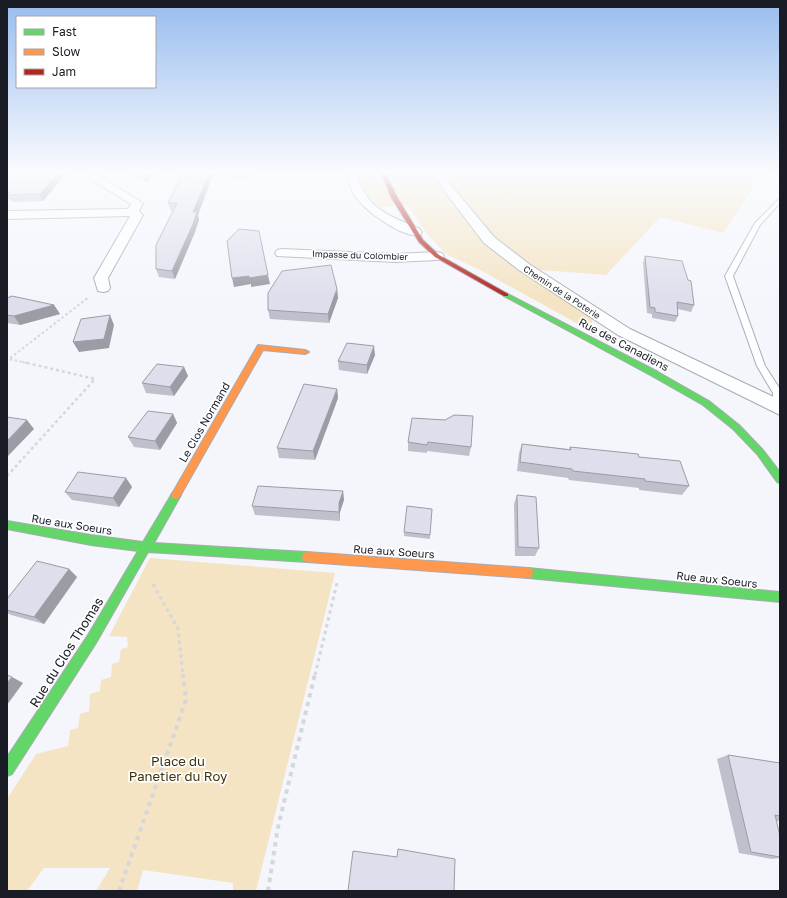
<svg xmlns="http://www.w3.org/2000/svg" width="787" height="898" viewBox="0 0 787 898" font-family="'Golos Text',sans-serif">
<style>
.green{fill:#f4e4c4}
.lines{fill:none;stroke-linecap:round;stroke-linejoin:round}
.lane-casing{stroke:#a9abb2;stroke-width:2}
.street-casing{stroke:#a9abb2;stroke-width:2}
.fast-casing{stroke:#a9abb2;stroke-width:2}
.slow-casing{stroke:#a9abb2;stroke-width:2}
.jam-casing{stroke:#a9abb2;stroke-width:2}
.path-far3{stroke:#d6d7d8;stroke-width:2;stroke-dasharray:2.5 2.5;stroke-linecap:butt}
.path-far2{stroke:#d6d7d8;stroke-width:2.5;stroke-dasharray:3 3;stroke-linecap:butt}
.path-far1{stroke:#d6d7d8;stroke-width:3;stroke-dasharray:3.5 3.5;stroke-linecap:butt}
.path{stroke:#d6d7d8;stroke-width:4;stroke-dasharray:4.5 4.5;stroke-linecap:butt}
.lane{fill:#fdfeff;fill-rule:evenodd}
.street{fill:#fdfeff;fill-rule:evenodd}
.fast{fill:#63d668;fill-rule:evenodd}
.slow{fill:#ff974d;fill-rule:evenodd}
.jam{fill:#b3261e;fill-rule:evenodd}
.wall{fill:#bec1cb}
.shaded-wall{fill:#9b9da5}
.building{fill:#dde0ec;stroke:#9b9da5}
.labels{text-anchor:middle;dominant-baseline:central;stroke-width:3.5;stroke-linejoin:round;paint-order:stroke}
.far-street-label{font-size:9px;fill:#191b25;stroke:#fff}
.street-label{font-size:11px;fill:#191b25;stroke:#fff}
.near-street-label{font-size:13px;fill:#191b25;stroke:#fff}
.near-park-label{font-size:13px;fill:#41310a;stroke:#fff}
</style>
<rect width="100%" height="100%" fill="#f4f6fc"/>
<g class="green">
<path d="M356 172H764L723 233 660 217 606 275 517 268 585 312 593 320 587 329 482 271 446 254 427 234 408 205 380 207 368 196Z"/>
<path d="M150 558 335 573 256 891H233V883L143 870 137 891H96L110 868H44L27 891H7V799L36 754 68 746 70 730 78 728 80 714 89 711 90 694 100 691 101 680 111 677 112 664 119 662 121 649 128 647 127 637 109 636Z"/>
</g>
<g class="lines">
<defs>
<path id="lane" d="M780 198V203L760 225 733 276 765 366 780 389V410H778L773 407V393L757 366 725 276 755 223Z"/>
<g id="street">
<path d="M91 172H101V177L143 203 139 211 143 215 108 278 110 288 108 291 103 292 98 291 94 278 130 216 7 219V211L128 209 131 204 93 181 90 177Z"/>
<path d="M346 172H356C359 179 361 188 366 195 377 213 402 221 420 229L422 232 420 235C403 239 364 210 355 196 350 188 349 180 346 172Z"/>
<path d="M433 172H443L454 189 494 237 529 264 630 329 780 400V415L618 335 519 270 484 243 446 193Z"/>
<path d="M282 249 395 254 437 252 442 253 444 256 442 259 437 260 395 262 277 256 275 253 277 250Z"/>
</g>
<g id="fast">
<path d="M506 293 658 372 709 401 739 425 763 450 780 472V483L777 482 757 454 733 429 703 405 652 376 504 296V294Z"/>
<path d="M176 491 179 492 181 495 154 543 307 552 311 554 312 557 311 560 307 562 148 552 96 643 12 774 7 776V757L88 635 138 551 91 545 7 529V521L91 535 143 542 173 492Z"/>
<path d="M528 568 780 592V602L528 578 524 577 523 573 524 569Z"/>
</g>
<g id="slow">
<path d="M258 345 305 350 309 352 305 354 263 350 179 498 176 499 173 498 171 495 173 492Z"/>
<path d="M307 552 528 568 532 569 533 573 532 577 528 578 307 562 303 560 302 557 303 554Z"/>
</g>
<path id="jam" d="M381 172H385L397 197 423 240 439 255 508 294V296H504L435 257 419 242 391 197Z"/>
</defs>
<use href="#lane" class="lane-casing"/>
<use href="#street" class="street-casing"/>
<use href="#fast" class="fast-casing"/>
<use href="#slow" class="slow-casing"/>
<use href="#jam" class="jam-casing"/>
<path class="path-far3" d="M27 363 9 359 89 297"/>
<path class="path-far2" d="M7 476 95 379 23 362"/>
<g class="path-far1">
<path d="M153 584 178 629 183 675"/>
<path d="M315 675 337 583"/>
</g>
<g class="path">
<path d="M119 891 186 700 183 674"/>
<path d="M268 891 278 827 315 674"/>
</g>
<use href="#lane" class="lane"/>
<use href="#street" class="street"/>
<use href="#fast" class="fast"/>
<use href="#slow" class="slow"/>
<use href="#jam" class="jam"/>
</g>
<g class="wall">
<path d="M7 172H67L43 201 14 202 11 201 9 199H7Z"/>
<path d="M130 172H154L147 183Z"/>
<path d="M193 172H250L246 178 212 177 198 215 199 220 195 232 175 279 159 277 156 269 173 211H171L168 203 188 178Z"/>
<path d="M645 256 694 305 691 312 678 309V316L675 322 652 318V314L647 313 643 263Z"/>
<path d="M337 289 338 298 329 323 270 319 268 310Z"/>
<path d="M7 298 54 305 60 314 20 325 7 323Z"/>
<path d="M375 355 367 374 339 370 338 361Z"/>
<path d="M184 367 188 376 174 396 146 393 142 383Z"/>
<path d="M337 389 338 398 315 460 279 458 277 448Z"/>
<path d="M173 414 177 423 160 450 134 447 128 437Z"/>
<path d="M445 420 471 447 469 456 427 451V453L408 451V442Z"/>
<path d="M522 444 569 449 570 447 639 457 689 486 682 495 639 490V488L569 480 568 478 517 471 519 453Z"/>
<path d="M126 478 132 487 119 507 72 500 65 492Z"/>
<path d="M343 491 344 500 340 512V521L255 515 252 506Z"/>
<path d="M517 495 539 548 535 556H515L514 504Z"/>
<path d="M404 532 430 535V539L404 536Z"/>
<path d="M69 569 77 577 44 624 11 615 7 613V610Z"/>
<path d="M728 755 780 763V821H776L780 836V858L772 859 739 853 717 759Z"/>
</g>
<g class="shaded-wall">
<path d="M59 172H67L43 201 40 194Z"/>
<path d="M147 172H154L147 183 145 175Z"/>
<path d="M210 172H211L212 177 198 215 199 220 195 232 175 279 172 271 193 212Z"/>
<path d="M245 172H250L246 178Z"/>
<path d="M268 275 270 284 251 287V284L234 287 232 278 249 276Z"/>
<path d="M337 289 338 298 329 323 328 314Z"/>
<path d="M54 305 60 314 20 325 14 316Z"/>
<path d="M110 315 114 325 109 348 79 352 73 342Z"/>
<path d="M374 346 375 355 367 374V365Z"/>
<path d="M184 367 188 376 174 396 170 387Z"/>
<path d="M337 389 338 398 315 460 313 451Z"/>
<path d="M173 414 177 423 160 450 155 441Z"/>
<path d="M27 420 34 429 7 457V441Z"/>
<path d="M126 478 132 487 119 507 113 498Z"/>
<path d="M343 491 344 500 340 512V521L339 512V503Z"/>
<path d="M69 569 77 577 44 624 34 617Z"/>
<path d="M12 677 23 683 7 705V683Z"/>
</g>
<g class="building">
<path d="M7 172H59L40 194 10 195 7 194 10 192H7Z"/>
<path d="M139 172H147L145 175Z"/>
<path d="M193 172H210L193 212H197L193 224 172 271 156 269V245L177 203H168L182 175 188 178Z"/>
<path d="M239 229 259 231 268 275 249 278V276L232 278 227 241Z"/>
<path d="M645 256 682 261 688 280 691 281 694 305 677 302 678 316 655 312V308L650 307Z"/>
<path d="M331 265 337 289 328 314 268 310V293L282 271Z"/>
<path d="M12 296 54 305 14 316 7 315V298Z"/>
<path d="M110 315 104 339 73 342 81 319Z"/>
<path d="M347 343 374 346 367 365 338 361Z"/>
<path d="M157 364 184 367 170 387 142 383Z"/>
<path d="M304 384 337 389 313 451 277 448Z"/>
<path d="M148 411 173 414 155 441 128 437Z"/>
<path d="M454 415 473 416 471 447 428 442 427 445 408 442 412 418 445 420Z"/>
<path d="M7 417 27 420 7 441Z"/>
<path d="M522 444 571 450 570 447 638 454 639 457 680 461 689 486 645 481V479L573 471 572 469 520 462Z"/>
<path d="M78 472 126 478 113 498 65 492Z"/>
<path d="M258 486 343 491 339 503V512L252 506Z"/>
<path d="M517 495 536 497 539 548 518 547Z"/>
<path d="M407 506 432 509 430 535 404 532Z"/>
<path d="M37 561 69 569 34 617 7 610V599Z"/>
<path d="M7 675 12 677 7 683Z"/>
<path d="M728 755 780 763V816L775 815 780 836V857L751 852Z"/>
<path d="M398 849 455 859 454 891H348L353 851 397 857Z"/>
</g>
<linearGradient id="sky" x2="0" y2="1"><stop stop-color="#98bcee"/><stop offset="0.58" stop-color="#fafbfe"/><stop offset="1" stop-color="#fafbfe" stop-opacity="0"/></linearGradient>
<rect width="787" height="297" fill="url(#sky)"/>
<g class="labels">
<g class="far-street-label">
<text transform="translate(360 255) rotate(2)">Impasse du Colombier</text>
<text transform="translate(562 292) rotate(33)">Chemin de la Poterie</text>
</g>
<g class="street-label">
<text transform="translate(624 344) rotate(28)">Rue des Canadiens</text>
<text transform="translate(204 422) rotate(-60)">Le Clos Normand</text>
<text transform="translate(72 524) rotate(9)">Rue aux Soeurs</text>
<text transform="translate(394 551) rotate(4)">Rue aux Soeurs</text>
<text transform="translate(717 579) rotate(6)">Rue aux Soeurs</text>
</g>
<g class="near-street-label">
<text transform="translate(66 652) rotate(-58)">Rue du Clos Thomas</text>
</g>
<g class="near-park-label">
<text x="178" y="761">Place du<tspan x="178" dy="15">Panetier du Roy</tspan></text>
</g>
</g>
<rect width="787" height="898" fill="none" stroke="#191b25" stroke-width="16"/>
<rect x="16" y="16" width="140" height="72" fill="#ffffff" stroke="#a3a4a8"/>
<rect x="24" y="29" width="20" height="6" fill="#63d668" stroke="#a3a4a8"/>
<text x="52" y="36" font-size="12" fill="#191b25">Fast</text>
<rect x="24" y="49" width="20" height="6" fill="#ff974d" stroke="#a3a4a8"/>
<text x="52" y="56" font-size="12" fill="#191b25">Slow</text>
<rect x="24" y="69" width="20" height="6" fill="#b3261e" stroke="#a3a4a8"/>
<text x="52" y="76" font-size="12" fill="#191b25">Jam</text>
</svg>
